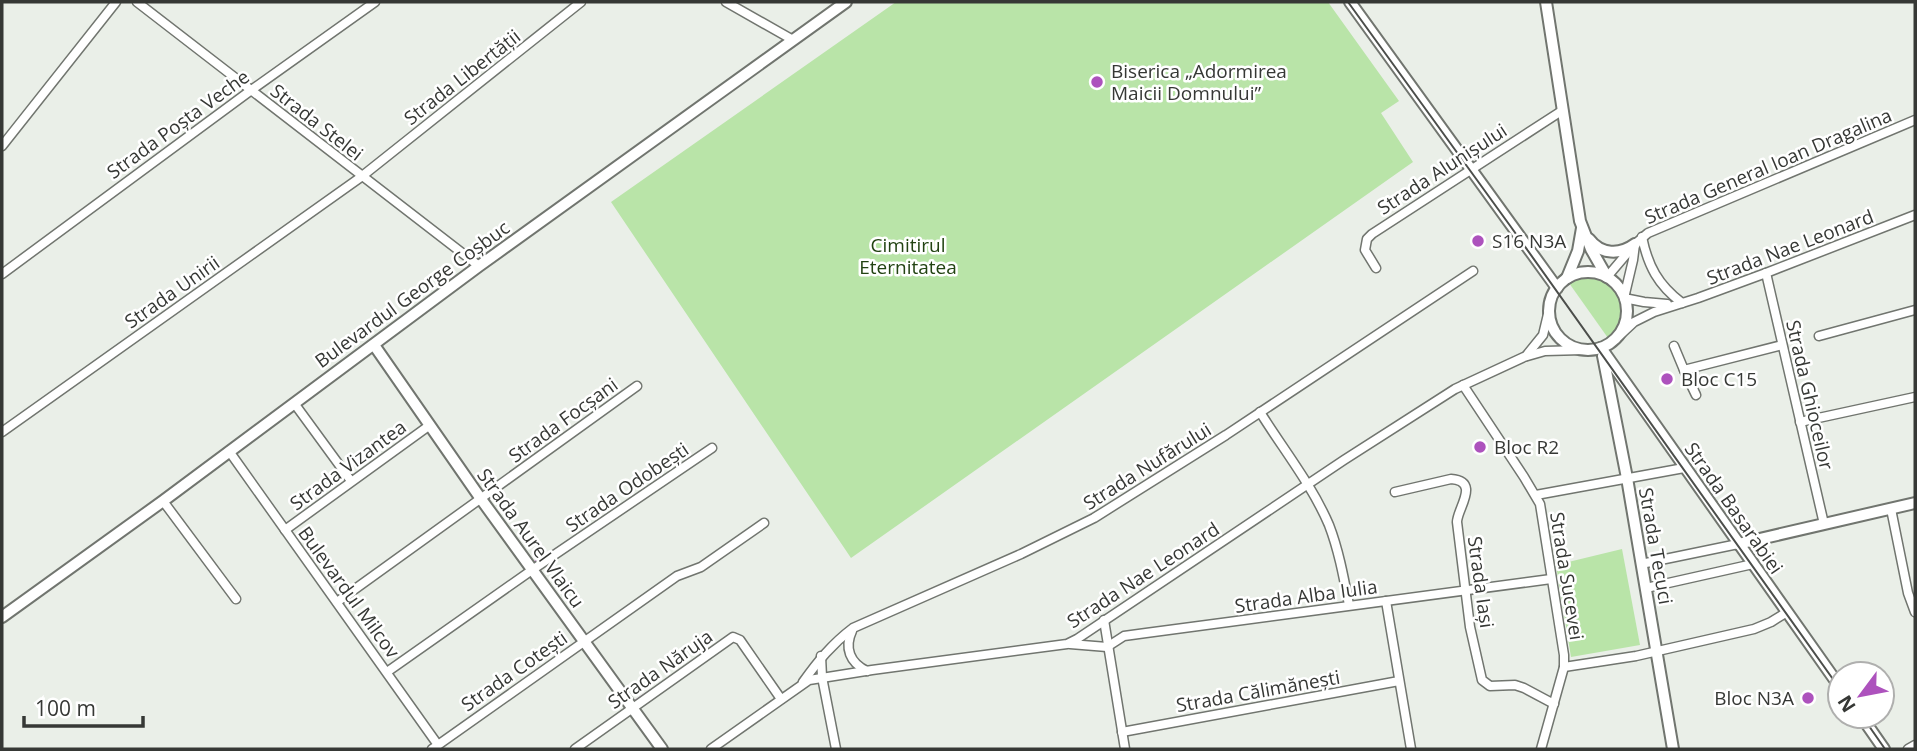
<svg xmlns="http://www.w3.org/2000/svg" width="1917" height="751" viewBox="0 0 1917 751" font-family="'Open Sans',sans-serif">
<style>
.green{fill:#b9e4a8}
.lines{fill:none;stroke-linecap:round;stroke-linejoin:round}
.stream{stroke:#d39adc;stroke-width:2.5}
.minor-casing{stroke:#71756f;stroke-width:11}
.major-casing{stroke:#71756f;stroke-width:14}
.minor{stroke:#fff;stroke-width:8}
.major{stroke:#fff;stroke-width:10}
.tram{stroke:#4c4e4b;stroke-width:2}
.poi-dot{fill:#ad52bd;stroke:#fff;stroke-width:2.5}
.labels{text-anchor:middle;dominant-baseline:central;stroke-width:5;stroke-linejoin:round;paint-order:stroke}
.poi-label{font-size:19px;fill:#363835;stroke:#fff;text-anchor:start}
.street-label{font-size:19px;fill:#363835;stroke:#fff}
.park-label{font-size:19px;fill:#224312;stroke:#fff}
</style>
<rect width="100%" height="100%" fill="#eaefe8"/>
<g class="green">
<path d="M896 2H1328L1399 101 1381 113 1413 162 851 558 611 202Z"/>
<path d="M1585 276C1620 277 1632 315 1608 338L1569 283Z"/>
<path d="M1622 549 1640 645 1571 657 1556 565Z"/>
</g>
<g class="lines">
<g class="stream">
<path d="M533 563 563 545"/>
<path d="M632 703 653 689"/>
</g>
<defs>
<g id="minor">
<path d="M137 2 479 266"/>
<path d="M726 2 793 40"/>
<path d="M2 146 116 2"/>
<path d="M1642 237C1648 266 1658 285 1682 303"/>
<path d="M1635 244 1633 260 1624 298 1644 302 1667 304"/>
<path d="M1376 268 1365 250 1367 239 1372 234 1563 110"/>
<path d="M1766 273 1824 524"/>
<path d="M2 274 250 91 375 2"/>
<path d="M1607 277 1635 244 1648 233 1915 120"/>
<path d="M1619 336 1634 322 1654 312 1698 298 1766 273 1915 215"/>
<path d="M1819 336 1915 310"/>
<path d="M1674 346 1684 370 1782 345"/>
<path d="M1526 356 1543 335 1549 310"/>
<path d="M1684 370 1696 395"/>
<path d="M1463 385 1524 477 1540 504 1564 655V667L1541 749"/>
<path d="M294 403 351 481"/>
<path d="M1260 412C1283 449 1312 485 1329 525 1339 551 1344 579 1349 605"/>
<path d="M1800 422 1915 397"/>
<path d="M2 432 361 177 581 2"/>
<path d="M229 451 438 745 432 749"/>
<path d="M1395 492 1451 479C1481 481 1457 509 1457 522L1470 627 1482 680 1490 686 1515 685 1524 688 1554 704"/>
<path d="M1536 495 1684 468"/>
<path d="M163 501 236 599"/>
<path d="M1891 509 1908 593 1915 612"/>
<path d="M285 530 430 425"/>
<path d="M1641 564 1738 544"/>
<path d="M1646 588 1753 564"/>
<path d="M1386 601 1411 749"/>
<path d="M337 602 637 386"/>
<path d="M1104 620 1125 749"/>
<path d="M852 631C844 648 850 663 867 671"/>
<path d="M1070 644 1107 647 1124 636 1146 633 1551 579"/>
<path d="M821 656 822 677 836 749"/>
<path d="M1564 667 1636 656 1754 629 1771 622 1787 612"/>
<path d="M387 672 532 570 712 448"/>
<path d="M803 682C818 661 832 644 853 628L1021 554 1094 518 1226 435 1473 271"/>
<path d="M1122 732 1399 681"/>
<path d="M438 745 677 576 701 567 764 523"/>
<path d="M575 749 733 637 740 640 781 699"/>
<path d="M711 749 809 680 872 670 1067 644 1077 639 1344 460 1455 389 1524 357 1545 351 1583 350"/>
<path d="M1908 749 1915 745"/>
</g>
<g id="major">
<path d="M1350 2 1557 288"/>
<path d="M1546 2 1580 221 1591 249 1607 277"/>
<path d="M1589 239C1601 255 1620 255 1635 244"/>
<circle cx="1588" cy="311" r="39"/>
<path d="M1567 278 1578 251 1582 228"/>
<path d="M374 345 481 499 662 749"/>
<path d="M1601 348 1840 687"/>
<path d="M1603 356 1627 478 1673 749"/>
<path d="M1738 544 1915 503"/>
<path d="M2 617 163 501 479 266 846 2"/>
<path d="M1861 716 1884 749"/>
</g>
</defs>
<use href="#minor" class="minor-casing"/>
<use href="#major" class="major-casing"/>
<use href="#minor" class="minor"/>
<use href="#major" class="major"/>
<g class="tram">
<path d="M1348 2 1511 227 1840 689"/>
<path d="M1862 716 1885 749"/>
</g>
</g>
<g class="poi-dot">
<circle cx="1097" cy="82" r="7"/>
<circle cx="1478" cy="241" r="7"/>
<circle cx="1667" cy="379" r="7"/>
<circle cx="1480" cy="447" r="7"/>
<circle cx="1808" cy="698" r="7"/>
</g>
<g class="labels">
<g class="poi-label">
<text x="1111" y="71">Biserica „Adormirea<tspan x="1111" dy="22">Maicii Domnului”</tspan></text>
<text x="1492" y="241">S16 N3A</text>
<text x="1681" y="379">Bloc C15</text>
<text x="1494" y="447">Bloc R2</text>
<text x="1794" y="698" text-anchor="end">Bloc N3A</text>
</g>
<g class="street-label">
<text transform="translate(462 77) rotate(-38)">Strada Libertății</text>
<text transform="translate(317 122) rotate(38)">Strada Stelei</text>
<text transform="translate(178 124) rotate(-36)">Strada Poșta Veche</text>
<text transform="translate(1768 166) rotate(-23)">Strada General Ioan Dragalina</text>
<text transform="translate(1442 169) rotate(-33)">Strada Alunișului</text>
<text transform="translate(1790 247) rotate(-21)">Strada Nae Leonard</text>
<text transform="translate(172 292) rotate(-35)">Strada Unirii</text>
<text transform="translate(412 294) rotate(-36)">Bulevardul George Coșbuc</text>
<text transform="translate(1810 395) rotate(77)">Strada Ghioceilor</text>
<text transform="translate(563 420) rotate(-36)">Strada Focșani</text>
<text transform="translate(348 465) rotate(-36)">Strada Vizantea</text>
<text transform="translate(1147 466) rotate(-32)">Strada Nufărului</text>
<text transform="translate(627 487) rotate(-34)">Strada Odobești</text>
<text transform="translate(1734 508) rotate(55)">Strada Basarabiei</text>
<text transform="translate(531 538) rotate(54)">Strada Aurel Vlaicu</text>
<text transform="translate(1656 546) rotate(80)">Strada Tecuci</text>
<text transform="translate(1143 575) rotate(-33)">Strada Nae Leonard</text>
<text transform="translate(1567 576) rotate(81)">Strada Sucevei</text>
<text transform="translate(1481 582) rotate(82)">Strada Iași</text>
<text transform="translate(349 592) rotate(54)">Bulevardul Milcov</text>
<text transform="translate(1306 596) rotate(-8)">Strada Alba Iulia</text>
<text transform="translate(660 669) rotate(-35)">Strada Năruja</text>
<text transform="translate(514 671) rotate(-35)">Strada Cotești</text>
<text transform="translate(1258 691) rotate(-10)">Strada Călimănești</text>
</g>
<g class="park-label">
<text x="908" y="245">Cimitirul<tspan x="908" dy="22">Eternitatea</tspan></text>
</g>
</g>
<rect width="1917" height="751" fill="none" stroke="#363835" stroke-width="7"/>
<g transform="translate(1861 695) rotate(238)"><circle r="33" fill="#ffffff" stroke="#afafae" stroke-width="2"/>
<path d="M0-5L12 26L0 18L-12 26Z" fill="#ad52bd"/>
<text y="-10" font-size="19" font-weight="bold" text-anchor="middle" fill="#363835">N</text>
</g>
<path d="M24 716v10h119v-10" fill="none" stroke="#363835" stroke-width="3.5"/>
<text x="35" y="716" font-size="21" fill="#363835" stroke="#ffffff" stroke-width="5" paint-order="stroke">100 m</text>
</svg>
